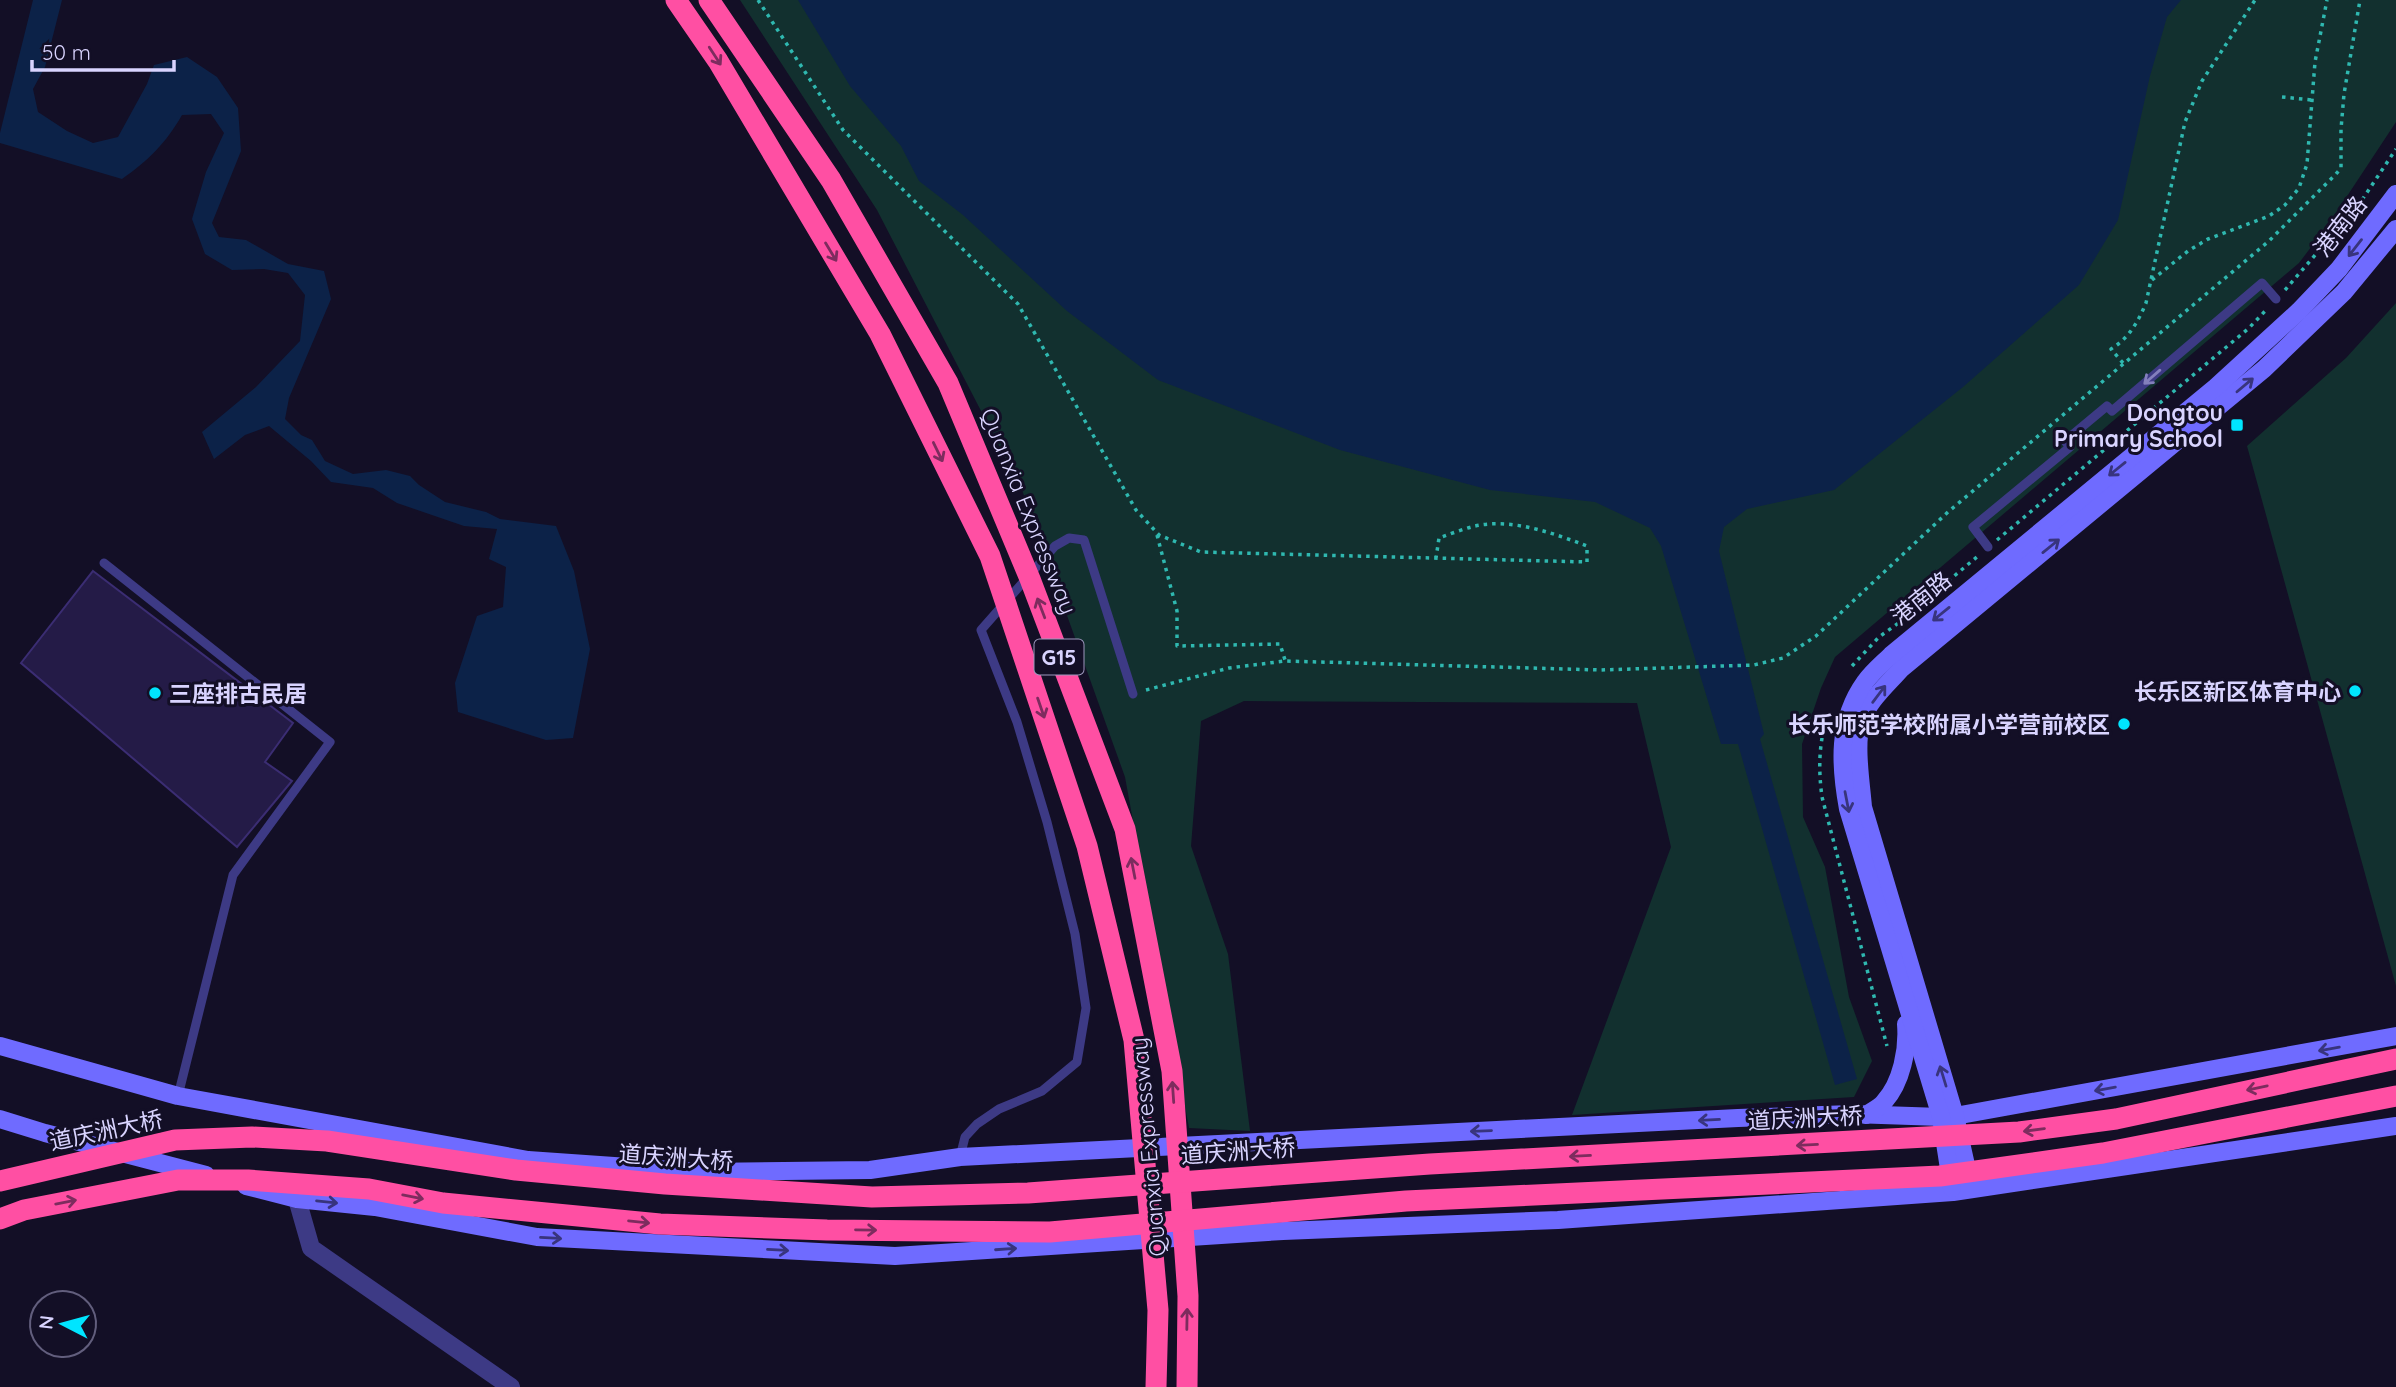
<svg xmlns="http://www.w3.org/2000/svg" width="2396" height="1387" viewBox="0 0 2396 1387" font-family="Quicksand,'Noto Sans SC',sans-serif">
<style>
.green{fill:#12302f}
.water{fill:#0c2248}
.building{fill:#241b47;stroke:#3b2d73;stroke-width:2}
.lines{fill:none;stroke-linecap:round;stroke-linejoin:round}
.path{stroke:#2fb8b0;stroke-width:3.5;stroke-dasharray:3.5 5;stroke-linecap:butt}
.lane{stroke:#3d3a85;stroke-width:9}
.street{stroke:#3d3a85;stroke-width:18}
.secondary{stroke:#6f6bff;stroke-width:18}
.highway-bridge{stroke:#ff4fa3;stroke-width:21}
.oneway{stroke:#7d2c5e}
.oneway2{stroke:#38347d}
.oneway3{stroke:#837fbc}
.poi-dot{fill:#00e5ff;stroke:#130f26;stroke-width:2.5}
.labels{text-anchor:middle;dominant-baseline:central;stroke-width:6;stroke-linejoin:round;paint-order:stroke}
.shield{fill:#130f26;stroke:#9e99be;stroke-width:2}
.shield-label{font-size:21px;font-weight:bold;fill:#d9d4ff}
.street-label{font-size:23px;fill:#d9d4ff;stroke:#130f26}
.poi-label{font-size:23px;font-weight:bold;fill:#d9d4ff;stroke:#130f26;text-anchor:end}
</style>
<rect width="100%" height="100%" fill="#130f26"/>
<g class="green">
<path d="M740 0H2396V122L2330 222 2299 263 1835 657 1821 688 1802 744 1803 817 1825 867 1849 997 1872 1061 1854 1097 1572 1115 1671 847 1637 703 1244 701 1201 721 1191 846 1228 954 1250 1131 1189 1128 1125 777 1022 490 877 210Z"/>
<path d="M2396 303V986L2247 446 2346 358Z"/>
</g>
<g class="water">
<path d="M33 0H62L45 67 33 89 38 112 67 131 93 143 118 137 147 84 154 65 187 57 217 77 238 108 241 151 212 223 219 237 246 240 288 264 324 271 331 299 289 398 285 419 301 435 312 440 325 461 353 474 386 470 410 476 419 485 445 502 486 512 500 519 556 526 574 571 590 649 573 738 546 740 458 712 455 683 477 616 503 607 506 567 489 559 497 529 464 526 397 503 373 488 331 482 311 461 269 426 245 435 214 459 202 432 256 387 300 341 305 295 288 273 264 269 232 270 205 254 192 219 206 172 224 133 211 114 182 115C166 143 148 161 122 179L0 143V133Z"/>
<path d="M798 0H2181L2167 17 2150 76 2118 220 2079 285 1963 387 1834 490 1747 509 1724 527 1719 551 1764 734 1760 739 1857 1079 1835 1085 1738 744H1721L1661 546 1650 528 1595 502 1490 490 1340 450 1158 380 1067 311 963 215 919 181 901 146 850 86Z"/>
</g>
<path class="building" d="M93 571 293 723 265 762 292 781 237 847 21 663Z"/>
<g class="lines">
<g class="path">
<path d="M758 0 843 130 1018 304 1136 510 1159 535 1201 552 1587 562V546C1553 533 1512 518 1475 526 1463 529 1450 534 1439 538L1436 558"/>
<path d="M2282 97 2312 100"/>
<path d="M2152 280 2188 251 2208 239 2269 216 2285 205 2299 188 2307 164 2315 62 2327 0"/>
<path d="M2285 290 2360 203 2396 149"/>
<path d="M2123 363 2111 349C2129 338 2138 322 2146 303L2185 122 2202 81 2255 0"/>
<path d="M1157 535 1177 611V646L1280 644 1285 660"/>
<path d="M1997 540 2249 328 2268 308"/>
<path d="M1909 614 1978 556"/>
<path d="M1852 666 1879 637 1900 622"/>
<path d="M1146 690 1229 668 1285 661 1601 670 1754 665 1783 658 1816 636 1948 512 2269 241 2336 174 2341 168V129L2344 94 2360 0"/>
<path d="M1828 713C1819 742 1818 767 1822 797L1887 1046"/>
</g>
<g class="lane">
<path d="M1988 547 1973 527 2070 447 2065 441 2107 406 2112 411 2262 283 2276 299"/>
<path d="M104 563 330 742 233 875 178 1096"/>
<path d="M960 1157 965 1137 977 1124 999 1109 1042 1091 1077 1062 1086 1008 1075 934 1047 822 1017 722 981 630 1055 546 1069 538 1084 540 1133 694"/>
</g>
<path class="street" d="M297 1199 311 1248 511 1387"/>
<g class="secondary">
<path d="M0 1046 178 1096 528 1160 700 1172 870 1170 960 1157 1738 1118 1852 1114 1941 1117 1955 1116 2396 1036"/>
<path d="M1866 1115C1872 1111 1880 1107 1884 1102 1902 1082 1908 1049 1906 1024"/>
<path d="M0 1119 45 1133 206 1175"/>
<path d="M1970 1183 1955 1116 1863 807C1861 783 1855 746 1861 723 1867 702 1887 685 1901 669L2264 369 2344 292 2396 229"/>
<path d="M246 1186 297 1199 375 1207 537 1237 895 1256 1283 1231 1558 1220 1953 1192 2396 1126"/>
<path d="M1952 1188 1941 1117 1848 809C1840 765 1837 721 1865 682 1872 672 1883 663 1891 655L2216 387 2299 311 2339 269 2396 194"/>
</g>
<g class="highway-bridge">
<path d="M676 0 718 61 880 334 990 556 1087 846 1134 1040 1158 1310 1156 1387"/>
<path d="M709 0 831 180 948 383 1030 579 1125 829 1172 1071 1188 1296 1187 1387"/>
<path d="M0 1181 175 1140 252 1137 327 1141 516 1170 665 1184 872 1197 1028 1193 1430 1164 2019 1132 2116 1119 2396 1059"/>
<path d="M0 1219 24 1210 178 1180H248L369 1189 443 1203 660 1224 827 1230 1050 1232 1406 1201 1940 1176 2103 1153 2396 1096"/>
</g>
</g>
<defs><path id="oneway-shaft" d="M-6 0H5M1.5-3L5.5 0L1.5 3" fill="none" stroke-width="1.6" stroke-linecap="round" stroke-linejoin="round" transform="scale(1.75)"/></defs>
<g class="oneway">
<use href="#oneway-shaft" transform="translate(715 56) rotate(57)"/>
<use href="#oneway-shaft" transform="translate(831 252) rotate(59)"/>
<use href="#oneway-shaft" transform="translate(938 452) rotate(64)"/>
<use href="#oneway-shaft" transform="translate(1041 608) rotate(-111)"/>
<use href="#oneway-shaft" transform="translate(1041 708) rotate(71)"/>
<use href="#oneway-shaft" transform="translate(1133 868) rotate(-101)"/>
<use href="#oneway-shaft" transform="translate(2257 1088) rotate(168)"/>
<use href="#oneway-shaft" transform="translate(1173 1092) rotate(-94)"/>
<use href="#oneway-shaft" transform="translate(2034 1130) rotate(172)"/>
<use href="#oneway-shaft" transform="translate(1807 1145) rotate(177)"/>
<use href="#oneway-shaft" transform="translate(1580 1156) rotate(177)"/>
<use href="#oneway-shaft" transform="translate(413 1197) rotate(11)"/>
<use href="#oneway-shaft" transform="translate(66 1202) rotate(-11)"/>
<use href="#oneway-shaft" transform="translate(639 1222) rotate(6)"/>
<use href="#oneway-shaft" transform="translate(866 1230) rotate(1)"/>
<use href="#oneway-shaft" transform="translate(1187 1319) rotate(-89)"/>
</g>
<g class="oneway2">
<use href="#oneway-shaft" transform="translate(2355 248) rotate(128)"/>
<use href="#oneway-shaft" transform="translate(2245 385) rotate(-40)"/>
<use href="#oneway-shaft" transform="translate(2117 469) rotate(141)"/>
<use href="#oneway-shaft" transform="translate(2051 546) rotate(-39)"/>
<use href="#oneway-shaft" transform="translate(1941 614) rotate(141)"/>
<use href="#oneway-shaft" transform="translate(1879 694) rotate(-53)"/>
<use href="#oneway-shaft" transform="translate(1847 802) rotate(79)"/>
<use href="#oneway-shaft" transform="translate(2329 1049) rotate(170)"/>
<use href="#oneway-shaft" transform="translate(1943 1076) rotate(-107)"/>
<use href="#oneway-shaft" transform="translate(2105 1089) rotate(170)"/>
<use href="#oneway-shaft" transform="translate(1709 1120) rotate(177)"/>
<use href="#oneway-shaft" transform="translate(1481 1131) rotate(178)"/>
<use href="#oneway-shaft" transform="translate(327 1202) rotate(6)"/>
<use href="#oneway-shaft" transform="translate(551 1238) rotate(3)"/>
<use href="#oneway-shaft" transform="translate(1006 1249) rotate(-4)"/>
<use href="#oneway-shaft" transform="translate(778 1250) rotate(3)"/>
</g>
<use class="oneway3" href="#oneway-shaft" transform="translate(2152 377) rotate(139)"/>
<g class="poi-dot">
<rect x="2230" y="418" width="14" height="14" rx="3.5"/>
<circle cx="2355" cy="691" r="7"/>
<circle cx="155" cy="693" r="7"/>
<circle cx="2124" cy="724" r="7"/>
</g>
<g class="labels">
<rect class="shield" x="1034.5" y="639.5" width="49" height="35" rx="5"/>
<g class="shield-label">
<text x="1059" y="657">G15</text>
</g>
<g class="street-label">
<text transform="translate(2340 226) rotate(-52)">港南路</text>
<text transform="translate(1029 511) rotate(68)">Quanxia Expressway</text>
<text transform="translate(1921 598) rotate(-39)">港南路</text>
<text transform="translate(1805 1118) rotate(-3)">道庆洲大桥</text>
<text transform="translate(106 1130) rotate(-12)">道庆洲大桥</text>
<text transform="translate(1148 1147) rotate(-95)">Quanxia Expressway</text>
<text transform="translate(1238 1151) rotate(-4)">道庆洲大桥</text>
<text transform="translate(676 1157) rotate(4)">道庆洲大桥</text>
</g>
<g class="poi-label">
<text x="2223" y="412">Dongtou<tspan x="2223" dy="26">Primary School</tspan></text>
<text x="2341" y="691">长乐区新区体育中心</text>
<text x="169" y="693" text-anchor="start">三座排古民居</text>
<text x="2110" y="724">长乐师范学校附属小学营前校区</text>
</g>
</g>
<g transform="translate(63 1324) rotate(276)"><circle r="33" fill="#130f26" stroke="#625e7d" stroke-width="2"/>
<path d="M0-5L12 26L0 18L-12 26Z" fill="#00e5ff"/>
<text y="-10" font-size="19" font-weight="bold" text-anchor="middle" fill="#d9d4ff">N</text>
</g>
<path d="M32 60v10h142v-10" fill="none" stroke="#d9d4ff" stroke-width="3.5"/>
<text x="42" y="60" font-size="21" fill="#d9d4ff" stroke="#130f26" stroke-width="5" paint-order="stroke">50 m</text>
</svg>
